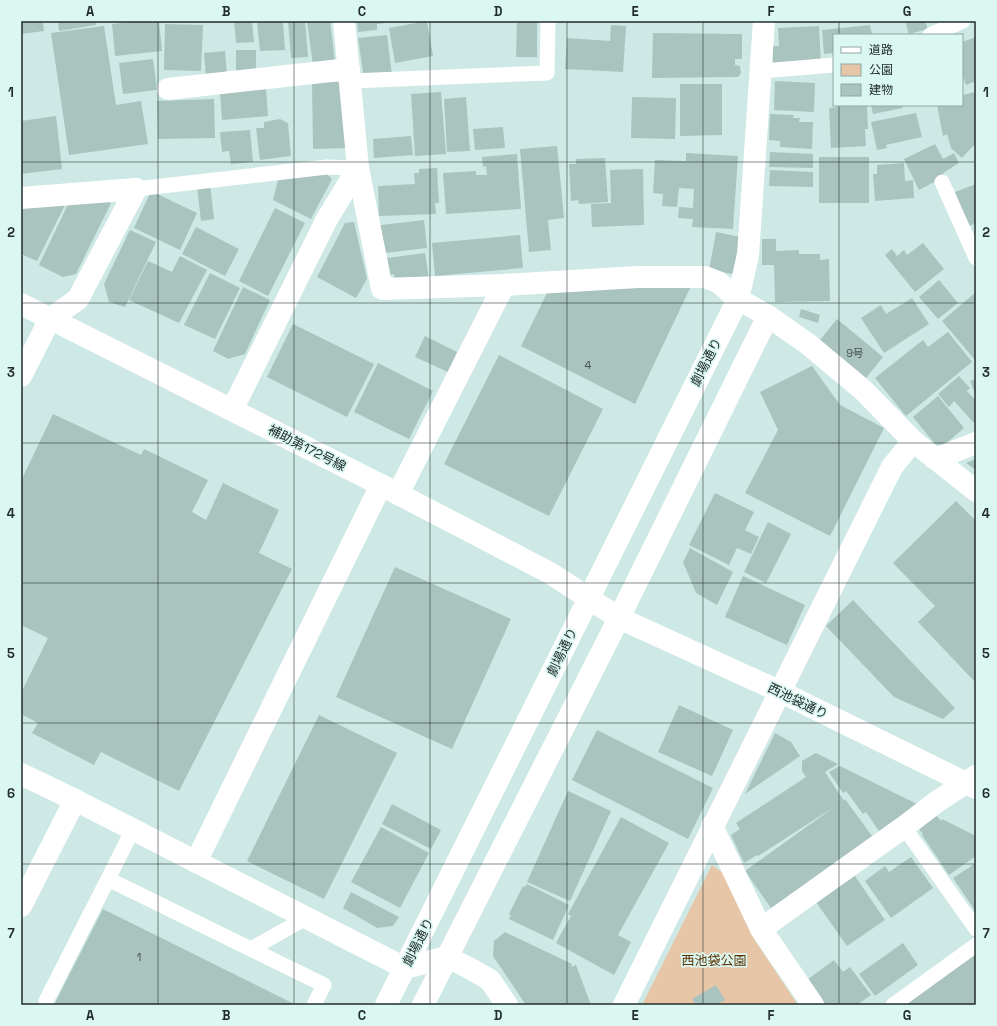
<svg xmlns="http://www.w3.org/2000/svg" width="997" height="1026" viewBox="0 0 997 1026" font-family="'Space Grotesk','Noto Sans JP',sans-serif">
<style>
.green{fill:#e7c6a7}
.building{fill:#a9c3bf}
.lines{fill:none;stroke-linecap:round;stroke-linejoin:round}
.service{stroke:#fff;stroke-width:15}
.minor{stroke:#fff;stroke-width:22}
.tertiary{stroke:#fff;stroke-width:22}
.secondary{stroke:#fff;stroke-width:22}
.grid{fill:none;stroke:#222d2b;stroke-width:1;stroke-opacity:0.55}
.labels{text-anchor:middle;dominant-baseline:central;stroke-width:3.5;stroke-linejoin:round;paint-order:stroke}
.number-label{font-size:11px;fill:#445250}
.street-label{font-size:13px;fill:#222d2b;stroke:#dbf7f2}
.park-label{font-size:13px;fill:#593201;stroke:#dbf7f2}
.neatline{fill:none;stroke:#222d2b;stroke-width:1.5}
.grid-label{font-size:13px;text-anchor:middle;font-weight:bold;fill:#222d2b}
</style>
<rect width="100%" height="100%" fill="#cee9e5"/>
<path class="green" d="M712 865 726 875 756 942 798 1005H642Z"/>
<g class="building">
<path d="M21 21H43L44 31 21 34Z"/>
<path d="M58 21H95L96 25 59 31Z"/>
<path d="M142 21H159L162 51 115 56 112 24Z"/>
<path d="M234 21H252L254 42 236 43Z"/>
<path d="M257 21H283L285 50 260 51Z"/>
<path d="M288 21H305L308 57 291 58Z"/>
<path d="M307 21H330L335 62 313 65Z"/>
<path d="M357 21H384L385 23 377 24V30L358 32Z"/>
<path d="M427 21 433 56 395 63 389 28Z"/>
<path d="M517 21H537V57H516Z"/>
<path d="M905 21H925L928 29 909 34Z"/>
<path d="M165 24 203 25 201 71 164 70Z"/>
<path d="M611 25 626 26 623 72 565 69 567 38 610 41Z"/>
<path d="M870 25 872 35H834V53L824 54 822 30Z"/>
<path d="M104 26 116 105 141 101 148 144 69 155 51 33Z"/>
<path d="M819 26 821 63 773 66 772 46H779L778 28Z"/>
<path d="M653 33 742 34V59H735V65L740 66 741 73 738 77H734L652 78Z"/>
<path d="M387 35 392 75 364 79 358 38Z"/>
<path d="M976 37V81L966 85 962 73V42Z"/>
<path d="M236 50H256V75L236 76Z"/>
<path d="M225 51 227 76 206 78 204 53Z"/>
<path d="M153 59 157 90 123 94 119 63Z"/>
<path d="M775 81 815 83 814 112 774 110Z"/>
<path d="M312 82H346L348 148 313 149Z"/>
<path d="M680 84H722V135L680 136Z"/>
<path d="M266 89 268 116 222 120 220 93Z"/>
<path d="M441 92 446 154 415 156 411 94Z"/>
<path d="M976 92V143L962 158 951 148 947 134 943 136 937 105H962V95Z"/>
<path d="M466 97 470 151 447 152 444 99Z"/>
<path d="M632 97 676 98 675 139 631 138Z"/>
<path d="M214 99 215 138 158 139 157 101Z"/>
<path d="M837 105H867L868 129H865L866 146 831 148 829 108 837 107Z"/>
<path d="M871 105H902L903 108 873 114Z"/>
<path d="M916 113 922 137 886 145 887 148 877 150 871 122Z"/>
<path d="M770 114 794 115 793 118H800L799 122H813L812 149 780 147V141L769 140Z"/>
<path d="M56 116 62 169 21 174V121Z"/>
<path d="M280 119 288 123 291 156 260 160 256 128H264V122Z"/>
<path d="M503 127 505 148 475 150 473 129Z"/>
<path d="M250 130 253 162 231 164 229 151 222 152 220 132Z"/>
<path d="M411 136 413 155 374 158 373 139Z"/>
<path d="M935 144 943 159 954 153 959 163 943 173 944 177 919 190 904 159Z"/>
<path d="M557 146 564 218 548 220 551 250 529 252 520 149Z"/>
<path d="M770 152 813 154V168L769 167Z"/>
<path d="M686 153 738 156 733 229 692 227 693 219 678 218 679 207 693 208 694 189 679 188 677 207 662 206 663 194 653 193 655 160 686 161Z"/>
<path d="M517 154 521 209 446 214 443 173 476 171V175H487L486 166 483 167 482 157Z"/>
<rect x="819" y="157" width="50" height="46"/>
<path d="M605 158 608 202 579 204 578 200 571 201 569 164H576V159Z"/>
<path d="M904 163 905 181 913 180 914 198 875 201 873 174H877V165Z"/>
<path d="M437 168 439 203H435L436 214 379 216 378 186 415 184 414 173H419V169Z"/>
<path d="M643 169 644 225 592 227 591 204 611 203 610 170Z"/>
<path d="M770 170 813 172V187L769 186Z"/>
<path d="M324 171 332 179 311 219 273 200 278 180Z"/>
<path d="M210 184 214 219 201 221 197 186Z"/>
<path d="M976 184V223L969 226 955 192Z"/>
<path d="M151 191 197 213 180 250 134 228Z"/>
<path d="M96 196 111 203 76 274 63 277 39 265 71 198Z"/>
<path d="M68 199 37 261 21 254V203Z"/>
<path d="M275 208 305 223 268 296 239 281Z"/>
<path d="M424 220 427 248 376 254 373 226Z"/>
<path d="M354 222 367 279 356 298 317 277 345 223Z"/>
<path d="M196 227 239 249 225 276 182 254Z"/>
<path d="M130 230 156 242 125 307 109 302 104 284Z"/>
<path d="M716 232 740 237 733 274 709 270Z"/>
<path d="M520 235 523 268 435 276 432 243Z"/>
<path d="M762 239H776V251L799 250V254H820V260L829 259 830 301 775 302 774 265H762Z"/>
<path d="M923 243 944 269 915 292 885 255 892 249 897 256 904 250 907 255Z"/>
<path d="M425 253 429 279 395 283 394 274 390 275 387 258Z"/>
<path d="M180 256 207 270 179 323 129 300 148 261 172 272Z"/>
<path d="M210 273 240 288 215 339 184 325Z"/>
<path d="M939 280 958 303 938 319 919 297Z"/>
<path d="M693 282 635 404 521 346 547 293Z"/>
<path d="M243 287 270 300 245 354 228 359 213 351Z"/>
<path d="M976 292V361L942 321Z"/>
<path d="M912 298 929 324 884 353 861 318 881 305 886 314Z"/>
<path d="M801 309 820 315 818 323 799 317Z"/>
<path d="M837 319 883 357 866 378 820 340Z"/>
<path d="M293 324 374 364 347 417 267 377Z"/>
<path d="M948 332 972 362 906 416 875 378 923 340 928 347Z"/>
<path d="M425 336 457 352 448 372 415 357Z"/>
<path d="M499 355 603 409 549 516 444 464Z"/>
<path d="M378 363 433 391 409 439 354 412Z"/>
<path d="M812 366 840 405 884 428 830 536 745 493 778 430 760 392Z"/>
<path d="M959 376 970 388 967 391 976 401V422L974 423 954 401 949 407 938 394Z"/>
<path d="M976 379V396L970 381Z"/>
<path d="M938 396 964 428 944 445 935 444 913 417Z"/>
<path d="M53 414 141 455 144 449 208 480 192 512 206 520 223 483 279 510 259 553 292 569 179 791 101 752 94 765 32 733 38 723 21 714V693L48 638 21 625V481Z"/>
<path d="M976 459V470L966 463Z"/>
<path d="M715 493 754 512 745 530 759 537 751 554 737 548 729 565 689 545Z"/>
<path d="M956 501 976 521V683L918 622 935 606 893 563Z"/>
<path d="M768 522 791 534 766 583 744 572Z"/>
<path d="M690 548 733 572 717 605 696 593 683 562Z"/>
<path d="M395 567 511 619 452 749 336 697Z"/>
<path d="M743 576 805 605 787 645 725 617Z"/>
<path d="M853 600 955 708 943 719 894 697 826 626Z"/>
<path d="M679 705 733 730 712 776 658 752Z"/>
<path d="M319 715 397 753 324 899 247 861Z"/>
<path d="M597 730 713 788 688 839 572 780Z"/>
<path d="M775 733 791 742 800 756 745 794Z"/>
<path d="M816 753 838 764 825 772 844 801 845 799 872 836 771 908 745 871 837 805 758 856 757 855 744 863 731 835 740 829 736 823 806 777 802 771V761Z"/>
<path d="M840 766 917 804 879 831 866 812 863 814 846 791 843 793 829 772Z"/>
<path d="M568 791 611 811 570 901 527 882Z"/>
<path d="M392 804 441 830 431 849 382 824Z"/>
<path d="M937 816 941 821 942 819 976 836V856L949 875 922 835 923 834 919 829Z"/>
<path d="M621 817 669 843 618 935 631 942 614 975 556 943 571 916 568 914Z"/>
<path d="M381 827 429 853 400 908 351 882Z"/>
<path d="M911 857 933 888 891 918 865 881 885 866 889 872Z"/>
<path d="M976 863V912L953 878Z"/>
<path d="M855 876 885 920 847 946 816 902Z"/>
<path d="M527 884 569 905 553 940 509 919 511 915 509 914 523 886 525 887Z"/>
<path d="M351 892 399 917 393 926 377 928 343 908Z"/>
<path d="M103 909 296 1005H54Z"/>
<path d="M505 932 572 964 571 967 576 965 591 1005H526L493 956 494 941Z"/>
<path d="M903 943 918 965 875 996 859 974Z"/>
<path d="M976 952V1005H900Z"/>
<path d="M834 960 843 972 850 967 871 995 857 1005H826L807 980Z"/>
<path d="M716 985 725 1000 716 1005H696L692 999Z"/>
</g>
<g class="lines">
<g class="service">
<path d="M930 35 963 21"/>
<path d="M761 71 834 65"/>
<path d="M350 81 547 73 548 21"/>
<path d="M942 182 976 258"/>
<path d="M136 189 327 167 358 168"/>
<path d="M904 827 976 929"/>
<path d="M108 879 133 829"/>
<path d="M251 949 306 918"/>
<path d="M46 1001 108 879 324 985 314 1005"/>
<path d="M893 1005 976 945"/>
</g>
<g class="minor">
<path d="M344 21 358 168 382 289 504 285 638 277H705L718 282 738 299 768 316 808 344 863 390 913 441 976 491"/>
<path d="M168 89 349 69"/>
<path d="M21 198 136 189"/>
<path d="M738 299 748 255 764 21"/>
<path d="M21 376 50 319 78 299 136 189"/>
<path d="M232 410 327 219 358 168"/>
<path d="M935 459 976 443"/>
<path d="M398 494 504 285"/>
<path d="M21 774 75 800 405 968 447 957 471 969 490 980 507 1005"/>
<path d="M712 826 761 929 813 1005"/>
<path d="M196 862 381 485"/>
<path d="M21 906 75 800"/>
<path d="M761 929 904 827 935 803 976 776"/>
<path d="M624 1005 892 467 913 441"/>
</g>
<g class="tertiary">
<path d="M21 304 381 485 550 573 619 618"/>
<path d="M386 1005 738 299"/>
<path d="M423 1005 619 618 768 316"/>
</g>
<path class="secondary" d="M619 618 781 692 976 788"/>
</g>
<path class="grid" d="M158 21V1005M294 21V1005M430 21V1005M567 21V1005M703 21V1005M839 21V35M839 105V1005M21 162H976M21 303H976M21 443H976M21 583H976M21 723H976M21 864H976"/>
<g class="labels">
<g class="number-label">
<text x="855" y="353">9号</text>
<text x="588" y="365">4</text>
<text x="139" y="957">1</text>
</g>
<g class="street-label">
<text transform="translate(706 362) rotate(-63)">劇場通り</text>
<text transform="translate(307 448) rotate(27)">補助第172号線</text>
<text transform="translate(562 652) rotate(-64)">劇場通り</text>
<text transform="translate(798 701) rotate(26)">西池袋通り</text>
<text transform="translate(418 942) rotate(-63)">劇場通り</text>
</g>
<g class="park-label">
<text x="714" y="960">西池袋公園</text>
</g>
</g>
<rect width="997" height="1026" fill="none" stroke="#dbf7f2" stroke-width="44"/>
<rect x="833" y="34" width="130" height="72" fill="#dbf7f2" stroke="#91a6a2"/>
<rect x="841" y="47" width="20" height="6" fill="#ffffff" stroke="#91a6a2"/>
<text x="869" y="54" font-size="12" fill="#222d2b">道路</text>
<rect x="841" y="64" width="20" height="12" fill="#e7c6a7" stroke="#91a6a2"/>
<text x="869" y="74" font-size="12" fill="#222d2b">公園</text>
<rect x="841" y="84" width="20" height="12" fill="#a9c3bf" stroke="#91a6a2"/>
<text x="869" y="94" font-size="12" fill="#222d2b">建物</text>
<rect x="22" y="22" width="953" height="982" class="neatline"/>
<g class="grid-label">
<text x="90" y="16">A</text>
<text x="226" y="16">B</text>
<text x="362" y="16">C</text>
<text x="498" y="16">D</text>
<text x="635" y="16">E</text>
<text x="771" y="16">F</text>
<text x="907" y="16">G</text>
<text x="11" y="97">1</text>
<text x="986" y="97">1</text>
<text x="11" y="237">2</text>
<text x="986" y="237">2</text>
<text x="11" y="377">3</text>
<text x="986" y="377">3</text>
<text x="11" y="518">4</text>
<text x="986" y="518">4</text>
<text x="11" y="658">5</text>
<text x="986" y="658">5</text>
<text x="11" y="798">6</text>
<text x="986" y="798">6</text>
<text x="11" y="938">7</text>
<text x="986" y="938">7</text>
<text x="90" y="1020">A</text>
<text x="226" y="1020">B</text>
<text x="362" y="1020">C</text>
<text x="498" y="1020">D</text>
<text x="635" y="1020">E</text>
<text x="771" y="1020">F</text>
<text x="907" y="1020">G</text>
</g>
</svg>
